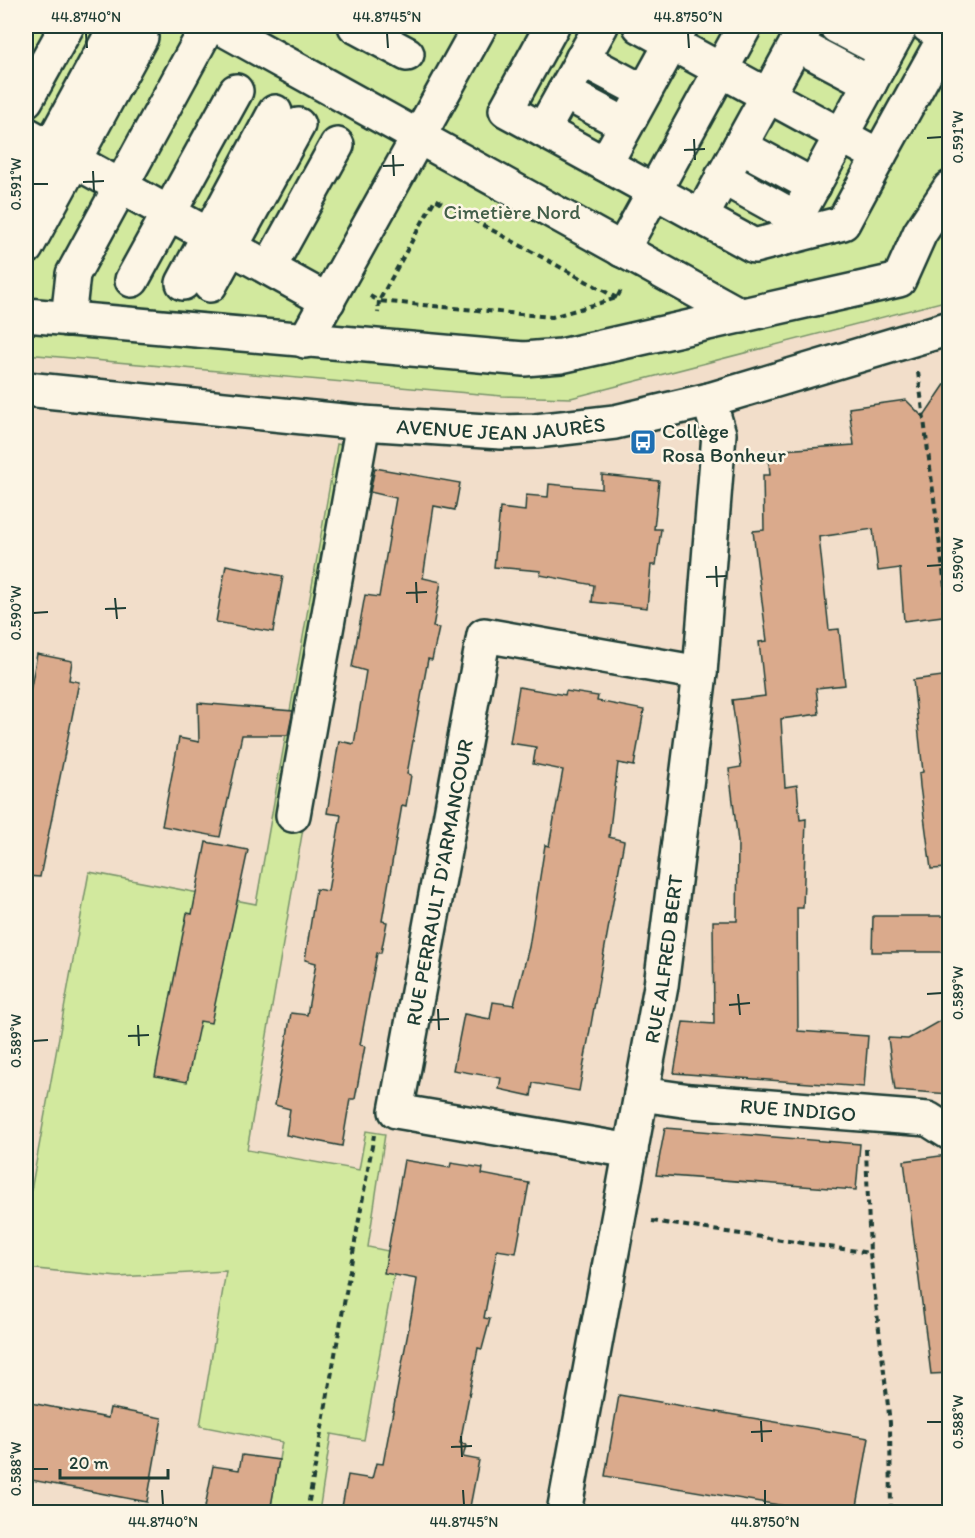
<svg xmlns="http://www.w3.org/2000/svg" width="975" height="1538" viewBox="0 0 975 1538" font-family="Itim,sans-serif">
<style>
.green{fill:#d2e99e;stroke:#789369;stroke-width:1.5}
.building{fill:#daaa8c;stroke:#1f3d34;stroke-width:1.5}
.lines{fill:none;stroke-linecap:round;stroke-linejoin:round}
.minor-casing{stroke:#1f3d34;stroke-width:38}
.path{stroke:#1f3d34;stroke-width:4;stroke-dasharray:6 4.5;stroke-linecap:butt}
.minor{stroke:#fcf5e5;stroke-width:33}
.ticks{fill:none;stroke:#1f3d34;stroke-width:2}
.labels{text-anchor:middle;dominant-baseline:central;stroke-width:5;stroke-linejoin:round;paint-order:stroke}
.park-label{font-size:21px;fill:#435f49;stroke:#fcf5e5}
.street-label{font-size:21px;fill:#1f3d34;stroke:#fcf5e5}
.poi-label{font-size:21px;fill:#1f3d34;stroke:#fcf5e5;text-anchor:start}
.neatline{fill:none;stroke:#1f3d34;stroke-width:2}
.ticks-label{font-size:15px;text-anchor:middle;fill:#1f3d34}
</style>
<rect width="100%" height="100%" fill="#f2deca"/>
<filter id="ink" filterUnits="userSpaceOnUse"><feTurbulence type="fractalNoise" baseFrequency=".0167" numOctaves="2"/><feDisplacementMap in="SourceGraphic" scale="12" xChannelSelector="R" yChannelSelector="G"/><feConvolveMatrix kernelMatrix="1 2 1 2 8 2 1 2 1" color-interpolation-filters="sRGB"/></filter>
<g filter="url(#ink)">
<g class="green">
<path d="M26 26H949V300L571 398 502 396 26 354Z"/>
<path d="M337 444 369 450 247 1150 359 1170 366 1131 385 1134 368 1247 398 1253 364 1440 331 1434 319 1512H270L282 1442 200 1426 226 1271 118 1277 26 1268V1218L89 872 256 904Z"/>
</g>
<g class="building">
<path d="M950 377V615L904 621 900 568 878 571 873 529 819 537 829 630 839 629 845 685 816 688 819 714 781 719 785 787 797 785 800 820 806 819 803 908H797L798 1031 868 1036 864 1087 674 1073 683 1022 714 1024 713 921H737L738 842 729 769 741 767 732 700 765 696 759 642 767 641 753 531 764 530 763 475H770L768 451 854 445 849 408 906 400 923 417Z"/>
<path d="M375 468 460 483 455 510 434 506 423 578 441 582 433 627 439 628 432 660 428 659 407 774 411 775 406 806 402 805 382 921 387 922 381 953H377L360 1045 365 1046 355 1099H350L342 1146 286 1135 290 1109 275 1105 291 1013 307 1015 316 963 305 960 316 889 328 891 341 815 327 813 339 741 354 744 366 671 352 667 365 595 379 597 396 498 370 492Z"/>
<path d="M602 475 659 481 654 529H661L656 565H651L647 608 592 602 594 585 540 575 541 571 494 567 500 508 525 511 526 495 548 497 549 484 602 489Z"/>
<path d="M226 565 283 576 273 632 216 622Z"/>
<path d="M37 654 72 661 69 680 79 682 40 877 26 876V714Z"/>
<path d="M942 676 950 731V868L931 869 920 786 919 773 923 772 913 680Z"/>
<path d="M519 687 565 695 566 691 598 696 597 701 644 710 634 766 618 763 609 837 624 841 579 1091 533 1083 531 1096 499 1089 501 1078 453 1070 464 1014 490 1019 493 1002 514 1005 529 947 545 845 549 846 563 770 533 764 536 747 510 743Z"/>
<path d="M198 703 293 711 288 735H242L220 837 162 826 179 738 199 742Z"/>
<path d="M206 842 248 850 211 1023 200 1021 187 1082 155 1076 187 913 192 914Z"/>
<path d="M873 916H950V952H872Z"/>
<path d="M950 1015V1094L895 1090 888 1038 908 1039Z"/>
<path d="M665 1128 860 1144 856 1190 656 1175Z"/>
<path d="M947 1155 950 1176V1373L931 1374 904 1161Z"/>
<path d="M404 1160 450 1168 451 1163 483 1168 482 1174 529 1183 516 1253 497 1250 484 1318 490 1319 482 1349 478 1348 460 1443 466 1445 463 1457 479 1460 469 1512H341L348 1475 372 1479 376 1463 383 1464 413 1306 417 1279 384 1273Z"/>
<path d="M619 1395 869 1438 856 1512H821L605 1476Z"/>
<path d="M26 1402 108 1418 110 1408 162 1418 147 1502 26 1479Z"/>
<path d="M242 1455 279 1460 270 1512H204L213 1466 239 1470Z"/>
</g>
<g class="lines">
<defs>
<g id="minor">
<path d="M218 26 742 316"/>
<path d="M355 26 407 54"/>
<path d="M552 26 506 110 754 246 843 223 879 156"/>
<path d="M640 26 879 156 946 35 928 26"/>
<path d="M836 26 886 52"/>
<path d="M796 44 870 83"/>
<path d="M582 59 644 92"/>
<path d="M564 92 626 125"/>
<path d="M26 100 67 26"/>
<path d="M543 130 601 26"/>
<path d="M26 134 328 301"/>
<path d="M740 146 814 186"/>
<path d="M605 164 681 26"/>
<path d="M722 177 796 218"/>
<path d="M26 192 116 26"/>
<path d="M701 217 806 26"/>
<path d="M785 238 901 26"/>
<path d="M26 248 141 37"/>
<path d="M622 250 745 26"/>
<path d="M269 268 337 145"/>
<path d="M132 280 236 91"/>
<path d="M183 283 275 112"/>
<path d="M210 285 298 125"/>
<path d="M26 315 524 359 561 356 899 280 920 233 950 188"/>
<path d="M68 319 73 274 208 26"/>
<path d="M305 341 480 26"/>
<path id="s1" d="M26 389 363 423 501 432 536 431 615 422 709 400 950 328"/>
<path d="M293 815 363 423"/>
<path id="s2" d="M641 1094 690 1101 928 1119 950 1133"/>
<path id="s3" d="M631 1151 396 1111 484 635 700 673"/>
<path id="s4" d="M564 1512 661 986 700 673 719 434 709 400"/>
</g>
</defs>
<use href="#minor" class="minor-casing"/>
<g class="path">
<path d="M370 296 379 301 378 313"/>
<path d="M617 298 435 199 379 301 552 317 617 298 622 288"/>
<path d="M918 372 950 626"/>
<path d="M866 1149 870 1253"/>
<path d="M652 1221 870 1253 890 1423 891 1512"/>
<path d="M307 1512 374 1135"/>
</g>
<use href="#minor" class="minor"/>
</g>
</g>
<path class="ticks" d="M86 33 87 48M387 33 388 48M688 33 689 48M927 138 942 137M694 139 695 160M684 150 705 149M393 155 394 176M383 166 404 165M93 171 94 192M83 182 104 181M33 184H48M716 566 717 587M927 566 942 565M706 577 727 576M416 582 417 603M406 593 427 592M115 598 117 619M105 609 126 608M33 613 48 612M738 994 740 1015M927 994 942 993M729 1005 750 1003M438 1009 439 1030M428 1020 449 1019M138 1025 139 1046M128 1036 149 1035M33 1041 48 1040M761 1421 762 1442M927 1422H942M751 1432 772 1431M461 1436 462 1457M451 1447 472 1446M33 1469H48M162 1490 163 1505M463 1490 464 1505M765 1490V1505"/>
<defs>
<symbol id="bus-square" viewBox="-11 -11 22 22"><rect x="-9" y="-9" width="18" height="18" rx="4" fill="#1f6fb2" stroke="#fcf5e5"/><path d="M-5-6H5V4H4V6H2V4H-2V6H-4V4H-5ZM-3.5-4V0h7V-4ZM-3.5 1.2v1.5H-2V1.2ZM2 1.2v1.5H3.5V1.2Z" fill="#fff"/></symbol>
</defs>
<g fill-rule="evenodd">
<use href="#bus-square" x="628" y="427" width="30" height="30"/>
</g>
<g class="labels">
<g class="park-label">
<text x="512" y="211">Cimetière Nord</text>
</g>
<g class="street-label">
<text stroke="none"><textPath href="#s1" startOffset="477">AVENUE JEAN JAURÈS</textPath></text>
<text stroke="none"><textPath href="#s3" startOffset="471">RUE PERRAULT D'ARMANCOUR</textPath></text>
<text stroke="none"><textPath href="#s4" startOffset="562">RUE ALFRED BERT</textPath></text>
<text stroke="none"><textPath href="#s2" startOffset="158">RUE INDIGO</textPath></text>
</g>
<g class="poi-label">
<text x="662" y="430">Collège<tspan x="662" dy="24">Rosa Bonheur</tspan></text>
</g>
</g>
<rect width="975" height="1538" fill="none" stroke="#fcf5e5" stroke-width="66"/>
<path d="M60 1469v9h108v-9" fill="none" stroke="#1f3d34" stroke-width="3"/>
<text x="69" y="1469" font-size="18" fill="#1f3d34" stroke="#fcf5e5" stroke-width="4.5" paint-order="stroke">20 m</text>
<rect x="33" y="33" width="909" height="1472" class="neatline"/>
<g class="ticks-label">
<text x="86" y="22">44.8740°N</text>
<text x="387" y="22">44.8745°N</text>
<text x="688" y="22">44.8750°N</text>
<text transform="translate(958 137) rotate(-90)" y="5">0.591°W</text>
<text transform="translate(16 184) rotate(-90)" y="5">0.591°W</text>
<text transform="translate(958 565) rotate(-90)" y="5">0.590°W</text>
<text transform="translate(16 613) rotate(-90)" y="5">0.590°W</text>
<text transform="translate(958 993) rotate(-90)" y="5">0.589°W</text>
<text transform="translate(16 1041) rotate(-90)" y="5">0.589°W</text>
<text transform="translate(958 1422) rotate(-90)" y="5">0.588°W</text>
<text transform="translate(16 1469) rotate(-90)" y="5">0.588°W</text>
<text x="163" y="1527">44.8740°N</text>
<text x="464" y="1527">44.8745°N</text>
<text x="765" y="1527">44.8750°N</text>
</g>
</svg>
